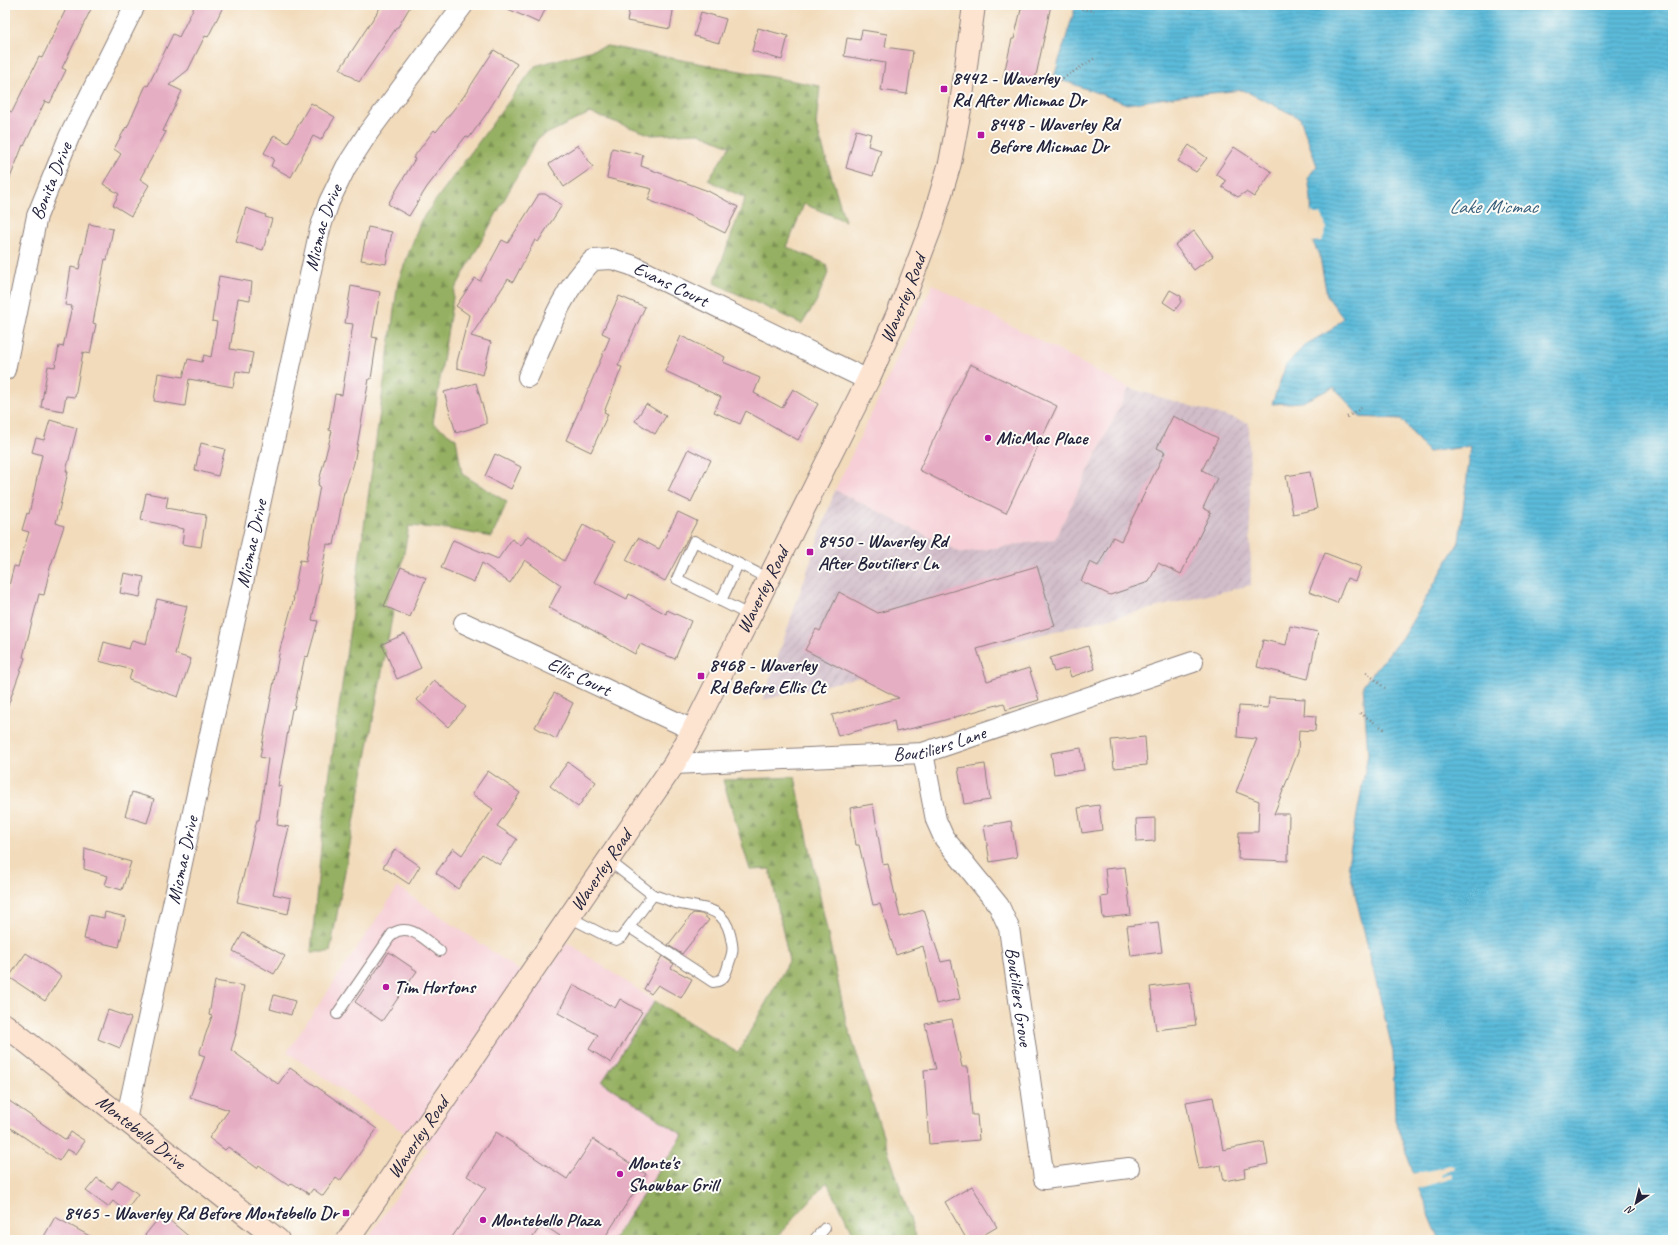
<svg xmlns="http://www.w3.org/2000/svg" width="1678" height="1245" viewBox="0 0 1678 1245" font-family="Caveat,sans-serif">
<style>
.built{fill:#f6cfd7}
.industrial{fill:url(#industrial-furrows)}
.forest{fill:url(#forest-firs);stroke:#5c694e}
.water{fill:url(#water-rules);stroke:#3f6e8a}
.pier{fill:#f2dbbb}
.building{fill:#e6aec3}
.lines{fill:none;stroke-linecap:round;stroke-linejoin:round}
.lane-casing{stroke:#8a7e7b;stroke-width:12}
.street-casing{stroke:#8a7e7b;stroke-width:22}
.secondary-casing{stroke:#8a7e7b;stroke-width:24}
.path{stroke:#8a7e7b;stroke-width:2.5;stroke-dasharray:1 3;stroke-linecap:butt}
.lane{stroke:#fff;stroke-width:10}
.street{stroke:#fff;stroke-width:20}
.secondary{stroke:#fde4d1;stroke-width:22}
.poi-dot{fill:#b5179e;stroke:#fdfcf7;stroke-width:1.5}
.labels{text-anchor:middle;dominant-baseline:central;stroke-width:4;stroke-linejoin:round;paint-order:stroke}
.poi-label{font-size:19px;font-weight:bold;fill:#22223b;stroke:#fdfcf7;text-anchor:start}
.street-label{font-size:19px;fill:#22223b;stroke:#fdfcf7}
.water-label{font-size:20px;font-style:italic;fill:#395f7b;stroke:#fdfcf7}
</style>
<defs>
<pattern id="industrial-furrows" width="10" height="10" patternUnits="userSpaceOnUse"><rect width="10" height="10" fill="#d1bdc9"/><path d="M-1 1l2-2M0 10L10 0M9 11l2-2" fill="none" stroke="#b3a2ae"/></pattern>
<pattern id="forest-firs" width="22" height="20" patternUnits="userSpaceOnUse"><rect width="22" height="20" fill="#95b062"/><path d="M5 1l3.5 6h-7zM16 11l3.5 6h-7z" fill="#798f52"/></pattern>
<pattern id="water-rules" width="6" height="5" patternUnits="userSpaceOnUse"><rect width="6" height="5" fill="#5cbbda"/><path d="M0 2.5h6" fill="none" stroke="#4c98b2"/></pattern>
</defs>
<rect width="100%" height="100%" fill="#fdfcf7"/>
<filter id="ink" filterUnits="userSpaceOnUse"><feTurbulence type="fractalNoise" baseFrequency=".025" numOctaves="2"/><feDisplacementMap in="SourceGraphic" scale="8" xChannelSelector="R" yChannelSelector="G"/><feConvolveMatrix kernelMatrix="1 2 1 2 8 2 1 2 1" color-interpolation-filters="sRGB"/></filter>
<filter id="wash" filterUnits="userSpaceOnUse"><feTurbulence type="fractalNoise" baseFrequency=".012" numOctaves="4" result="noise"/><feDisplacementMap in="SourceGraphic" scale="16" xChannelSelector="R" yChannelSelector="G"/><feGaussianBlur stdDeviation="0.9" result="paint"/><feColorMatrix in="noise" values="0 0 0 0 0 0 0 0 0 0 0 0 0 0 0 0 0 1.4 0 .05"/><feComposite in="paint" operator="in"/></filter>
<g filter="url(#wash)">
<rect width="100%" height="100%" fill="#f2dbbb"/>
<g class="built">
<path d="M933 284 1129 388 1055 539 961 553 835 490Z"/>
<path d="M398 887 539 984 567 942 655 1001 602 1082 683 1135 613 1240H557L547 1234 542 1240H367L428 1149 287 1052Z"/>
</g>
<path class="industrial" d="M1129 388 1249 423 1251 585 763 700 835 490 961 553 1055 539Z"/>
<g class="forest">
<path d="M607 46 820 86 816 125 845 221 804 204 787 247 826 264 828 273 816 302 802 324 714 283 745 198 708 180 730 146 699 133 652 135 590 113 538 138 454 291 433 423 456 439 462 474 507 502 492 537 448 529 409 526 330 952H311L324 815 398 282 421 220 535 66Z"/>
<path d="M795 777 846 1021 917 1240H857L827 1182 774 1240H613L683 1135 602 1082 655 1001 738 1053 789 961 770 869 750 870 723 780Z"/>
</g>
<path class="water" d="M1076 5H1673V1240H1440L1418 1187 1395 1120 1393 1052 1348 864 1368 754 1363 685 1404 635 1459 542 1471 446 1428 452 1401 419 1360 417 1334 387 1302 402 1272 404 1286 365 1305 345 1331 330 1343 318 1327 296 1320 257 1312 240 1311 198 1308 177 1317 166 1300 118 1243 90 1179 96 1127 104 1054 77Z"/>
<g class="pier">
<path d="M1311 211 1315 214H1321L1323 217 1326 227 1324 236 1321 241 1311 242Z"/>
<path d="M1449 1165 1454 1166 1453 1169 1441 1175 1442 1177 1451 1174 1453 1176V1178L1417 1189 1411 1174 1437 1169Z"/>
</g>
<g id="blocks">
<g class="building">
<path d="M68 5H93L62 68 66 70 50 103 45 101 24 146 23 145 6 188 5 187V109L12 112 39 57 42 58Z"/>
<path d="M195 5H224L208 37 205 36 188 70 169 85 182 91 163 131 166 132 140 179 149 185 131 216 113 205 119 194 103 184 121 154 114 149 126 127 127 128 146 85 148 86 173 34 179 37Z"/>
<path d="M382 5H411L398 27H397L359 82 340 69Z"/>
<path d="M499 5H547L539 23Z"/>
<path d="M630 5H674L670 29 627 21Z"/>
<path d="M1022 5H1051L1034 85 1003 78 1012 39H1014Z"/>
<path d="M701 12 726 19 719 43 694 36Z"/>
<path d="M758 28 788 36 782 60 752 51Z"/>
<path d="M862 30 887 34 885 47 913 51 907 94 881 90 885 63 844 56 847 38 860 40Z"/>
<path d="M494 50 517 64 487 113 469 138 466 136 427 187 409 216 388 204 415 159 413 158 434 130 436 132 464 96Z"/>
<path d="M311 103 335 117 321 140 313 136 291 177 271 166 274 159 264 153 274 135 288 143Z"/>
<path d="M856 130 871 134 868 146 881 150 873 176 846 168Z"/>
<path d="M578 145 593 167 564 187 549 164Z"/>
<path d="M1189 145 1207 158 1196 172 1178 161Z"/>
<path d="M1234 147 1272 172 1254 197 1246 192 1238 197 1222 187 1226 181 1216 174Z"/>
<path d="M612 148 643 155 641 166 708 191 738 207 725 233 693 217 648 200 652 189 607 178Z"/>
<path d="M539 194H545L562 205 538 242 535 240 513 282 508 279 471 336 491 342 483 375 457 368V362L469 315 456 306 475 278 480 281 502 240 508 243Z"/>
<path d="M246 208 266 215 265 217 272 219 263 250 236 242Z"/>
<path d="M89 224 113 229 107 260 105 259 93 323 96 324 90 354 83 352 75 397 66 396 63 411 41 407 48 366 55 367 59 346 63 347 72 306 65 305 71 267 79 269Z"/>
<path d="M368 227 392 232 386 264 361 260Z"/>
<path d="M1194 231 1213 256 1194 270 1175 245Z"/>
<path d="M219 276 252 282 250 300 238 298 230 349 253 353 249 373 236 371 233 387 189 379 185 406 154 401 158 373 183 377 188 359 202 362 204 355 211 357 217 322 212 321Z"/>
<path d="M351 286 380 292 372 337 377 338 371 379H369L354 463 345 492H344L334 545 327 544 312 620 318 621 308 657 305 656 294 709H292L278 786 282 787 277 825 289 827 273 894 291 898 288 914 237 902 257 820H259L268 759 260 757 280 649 294 598H293L300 560 306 561 320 486 318 485 332 431 329 430 335 394 342 395 353 324 345 323Z"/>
<path d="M1170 290 1181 296V302L1175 310 1163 302Z"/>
<path d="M619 296 645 307 618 366 622 367 604 412 608 414 591 452 566 440 585 397 610 337 602 333Z"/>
<path d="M681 336 725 357 723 362 760 378 754 393 782 408 793 389 818 404 798 440 746 411 740 424 714 412 721 397 665 371Z"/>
<path d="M970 364 1057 406 1006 513 919 470Z"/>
<path d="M476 383 486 418V424L456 433 444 392Z"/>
<path d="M646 404 666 416 655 434 635 421Z"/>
<path d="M1173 416 1218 438 1202 470 1217 478 1203 508 1211 512 1181 574 1158 563 1149 582 1110 595 1081 581 1090 562 1098 566 1113 537 1121 541 1165 452 1157 448Z"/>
<path d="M50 420 77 428 66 471 68 472 56 523 64 526 50 568 44 595 39 594 23 657 25 658 7 708H5V601L14 566 18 567 29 532 22 530 27 513 29 514 42 455 32 452 36 438 44 440Z"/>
<path d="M201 443 225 449 218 476 195 470Z"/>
<path d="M688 449 711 460 691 502 668 491Z"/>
<path d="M495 454 521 467 511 489 485 476Z"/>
<path d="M1310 472 1317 509 1293 514 1286 476Z"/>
<path d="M146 493 168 497 166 508 206 515 201 547 182 544 184 529 141 520Z"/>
<path d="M678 512 697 521 665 581 626 560 638 538 659 549Z"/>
<path d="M583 525 615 542 594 582 627 599 629 594 666 614 667 610 691 621 675 659 640 644 635 654 587 627 549 608 561 585 525 560 510 583 482 563 474 582 441 568 453 540 498 559 512 539 521 546 528 535 564 561Z"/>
<path d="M1325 553 1361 567 1355 581 1347 578 1337 603 1309 592Z"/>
<path d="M1037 566 1055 626 977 649 987 681 1029 668 1039 700 1006 710 1004 703 931 724 896 732 894 721 838 736 832 715 899 698 805 650 816 629 820 631 839 592 878 613Z"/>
<path d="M401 567 426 578 410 617 384 606Z"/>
<path d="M124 573 144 577 140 597 120 593Z"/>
<path d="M157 599 187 606 175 654 191 659 178 697 129 680 132 670 99 661 104 642 129 649 132 640 146 644Z"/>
<path d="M1290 626 1318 632 1308 679 1257 667 1263 640 1286 645Z"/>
<path d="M405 634 421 668 397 679 382 644Z"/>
<path d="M1088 646 1095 669 1071 677 1068 668 1054 672 1050 658Z"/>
<path d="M434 680 466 707 448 727 417 700Z"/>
<path d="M554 693 573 703 556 739 535 727Z"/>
<path d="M1269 697 1305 699 1304 715 1316 716 1315 731 1299 730 1298 752 1274 814H1289L1288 861 1238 859 1239 832H1258L1259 801 1236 792 1257 739 1237 737 1239 706 1268 708Z"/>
<path d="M1145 737 1147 765 1114 768 1111 740Z"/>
<path d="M1081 748 1084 770 1054 774 1051 753Z"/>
<path d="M568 762 596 782 578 807 550 786Z"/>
<path d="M985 764 990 800 964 804 958 768Z"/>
<path d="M488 771 520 793 497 826 517 839 500 865 482 854 458 889 436 873 453 848 462 855 493 809 472 794Z"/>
<path d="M132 792 154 799 147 823 125 816Z"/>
<path d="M873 804 883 865 888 864 900 917 924 910 941 962 951 960 960 999 936 1004 923 946 896 955 880 904 873 905 859 845H856L850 808Z"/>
<path d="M1099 805 1102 830 1082 833 1078 808Z"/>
<path d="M1155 818V841L1137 842 1136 819Z"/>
<path d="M1011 821 1017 857 990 862 984 826Z"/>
<path d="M85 848 131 862 122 890 105 885 108 876 84 869Z"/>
<path d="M395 849 420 866 409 884 383 867Z"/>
<path d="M1125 867 1131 915 1103 918 1101 897 1108 896 1105 869Z"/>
<path d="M105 912 126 917 119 947 84 939 89 915 104 918Z"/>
<path d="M693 913 702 914 709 920 682 954 668 945Z"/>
<path d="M1158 922 1162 952 1131 956 1127 926Z"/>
<path d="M243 933 285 956 274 974 233 951Z"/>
<path d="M389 952 417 971 382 1021 355 1002Z"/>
<path d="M26 953 61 976 45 1001 9 977Z"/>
<path d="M662 956 674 964 671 968 692 979 681 998 658 985 651 994 644 989Z"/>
<path d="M215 981 244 986 235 1034H236L231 1050 278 1084 290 1068 377 1129 340 1181 336 1178 323 1196 313 1189 309 1194 292 1183 289 1186 259 1165 257 1168 228 1147 225 1150 209 1138 229 1110 190 1097 205 1056 199 1054 212 1016 209 1015Z"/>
<path d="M1190 982 1196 1025 1156 1030 1150 987Z"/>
<path d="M573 985 615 1008 620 999 642 1012 611 1063 589 1049 598 1035 558 1013Z"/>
<path d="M274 995 295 1001 291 1015 270 1009Z"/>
<path d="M108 1010 131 1018 120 1048 98 1039Z"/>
<path d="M952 1019 962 1067H968L972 1115H977L979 1140 929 1144 924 1070 936 1069 925 1024Z"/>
<path d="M1213 1097 1223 1150 1264 1142 1268 1164 1244 1169 1245 1177 1224 1181 1221 1165 1199 1169 1186 1102Z"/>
<path d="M5 1098 66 1140 71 1132 85 1141 76 1154 67 1149 59 1161 5 1124Z"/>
<path d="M496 1132 567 1179 593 1139 646 1174 603 1240H566L542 1224 531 1240H450L486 1188 467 1176Z"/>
<path d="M97 1178 112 1189 119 1180 138 1194 125 1211 113 1201 108 1207 86 1191Z"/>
<path d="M972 1186 997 1227 975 1240H967L945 1202Z"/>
<path d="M162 1214 193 1240H141Z"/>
<path d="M55 1217 97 1240H42Z"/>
</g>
</g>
</g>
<g filter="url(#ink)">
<use href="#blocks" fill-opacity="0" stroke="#8a7e7b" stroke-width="1"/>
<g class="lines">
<defs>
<g id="lane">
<path d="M721 601 738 564"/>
<path d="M751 616 677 579 694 541 769 579"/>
<path d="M608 860 653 895 629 927"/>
<path d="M569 917 608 937 616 940 622 937 629 927 713 982C725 981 726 973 729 963 734 950 733 947 730 934 723 904 699 909 676 903 668 900 661 897 653 895"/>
<path d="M337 1014 392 934C410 922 425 940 440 951"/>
<path d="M814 1240 825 1228"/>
</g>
<g id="street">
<path id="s1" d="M5 370 37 216 69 137 135 5"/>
<path id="s2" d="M528 377C546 338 561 291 593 260L612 259 631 265 868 380"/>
<path id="s3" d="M464 623 693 730"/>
<path id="s4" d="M923 753 936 820 944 838 999 906 1009 928 1044 1179 1129 1168"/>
<path id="s5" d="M674 764 923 753 1193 662"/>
<path id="s6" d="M126 1120 320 229 329 202 346 167 368 133 463 5"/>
</g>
<g id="secondary">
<path id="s7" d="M5 1025 278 1240"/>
<path id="s8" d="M348 1240 674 764 693 730 868 380 902 304 930 230 950 163 961 104 974 5"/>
</g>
</defs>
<use href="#lane" class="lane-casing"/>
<use href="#street" class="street-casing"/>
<use href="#secondary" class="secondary-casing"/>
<g class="path">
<path d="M1066 6 1094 11"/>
<path d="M1056 83 1095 58"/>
<path d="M1347 417 1363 407"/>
<path d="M1366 672 1385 688"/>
<path d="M1360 713 1386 730"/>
</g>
<use href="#lane" class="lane"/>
<use href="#street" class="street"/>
<use href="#secondary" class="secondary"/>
</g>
</g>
<g class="poi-dot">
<rect x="940" y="85" width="8" height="8" rx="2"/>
<rect x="977" y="131" width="8" height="8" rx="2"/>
<circle cx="988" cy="438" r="4"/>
<rect x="806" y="548" width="8" height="8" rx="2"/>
<rect x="697" y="672" width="8" height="8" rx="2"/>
<circle cx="386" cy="987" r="4"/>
<circle cx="620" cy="1174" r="4"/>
<rect x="342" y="1209" width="8" height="8" rx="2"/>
<circle cx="483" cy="1220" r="4"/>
</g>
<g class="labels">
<g class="poi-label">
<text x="952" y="78">8442 - Waverley<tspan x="952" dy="22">Rd After Micmac Dr</tspan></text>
<text x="989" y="124">8448 - Waverley Rd<tspan x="989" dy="22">Before Micmac Dr</tspan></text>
<text x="996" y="438">MicMac Place</text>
<text x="818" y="541">8450 - Waverley Rd<tspan x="818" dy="22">After Boutiliers Ln</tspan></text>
<text x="709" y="665">8468 - Waverley<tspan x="709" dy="22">Rd Before Ellis Ct</tspan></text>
<text x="394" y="987">Tim Hortons</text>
<text x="628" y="1163">Monte's<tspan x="628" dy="22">Showbar Grill</tspan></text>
<text x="338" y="1213" text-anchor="end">8465 - Waverley Rd Before Montebello Dr</text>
<text x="491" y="1220">Montebello Plaza</text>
</g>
<g class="street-label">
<text stroke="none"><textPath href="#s1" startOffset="195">Bonita Drive</textPath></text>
<text stroke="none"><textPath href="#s6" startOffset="914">Micmac Drive</textPath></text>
<text stroke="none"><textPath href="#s2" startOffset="218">Evans Court</textPath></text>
<text stroke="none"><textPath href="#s8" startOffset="1096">Waverley Road</textPath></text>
<text stroke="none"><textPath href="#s6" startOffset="590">Micmac Drive</textPath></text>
<text stroke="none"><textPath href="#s8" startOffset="772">Waverley Road</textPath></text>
<text stroke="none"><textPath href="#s3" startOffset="127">Ellis Court</textPath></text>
<text stroke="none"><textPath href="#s5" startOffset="267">Boutiliers Lane</textPath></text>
<text stroke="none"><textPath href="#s6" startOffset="266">Micmac Drive</textPath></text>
<text stroke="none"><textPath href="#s8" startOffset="448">Waverley Road</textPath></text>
<text stroke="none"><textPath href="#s4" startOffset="269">Boutiliers Grove</textPath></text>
<text stroke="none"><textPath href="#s7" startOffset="173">Montebello Drive</textPath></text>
<text stroke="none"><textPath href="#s8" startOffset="124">Waverley Road</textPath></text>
</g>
<g class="water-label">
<text x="1493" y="206">Lake Micmac</text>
</g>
</g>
<rect width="1678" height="1245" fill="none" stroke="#fdfcf7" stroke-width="20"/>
<g transform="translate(1636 1203) rotate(215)" stroke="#fdfcf7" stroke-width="3" paint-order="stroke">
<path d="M0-3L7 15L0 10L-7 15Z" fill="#22223b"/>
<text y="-6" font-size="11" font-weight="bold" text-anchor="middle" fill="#22223b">N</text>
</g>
</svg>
